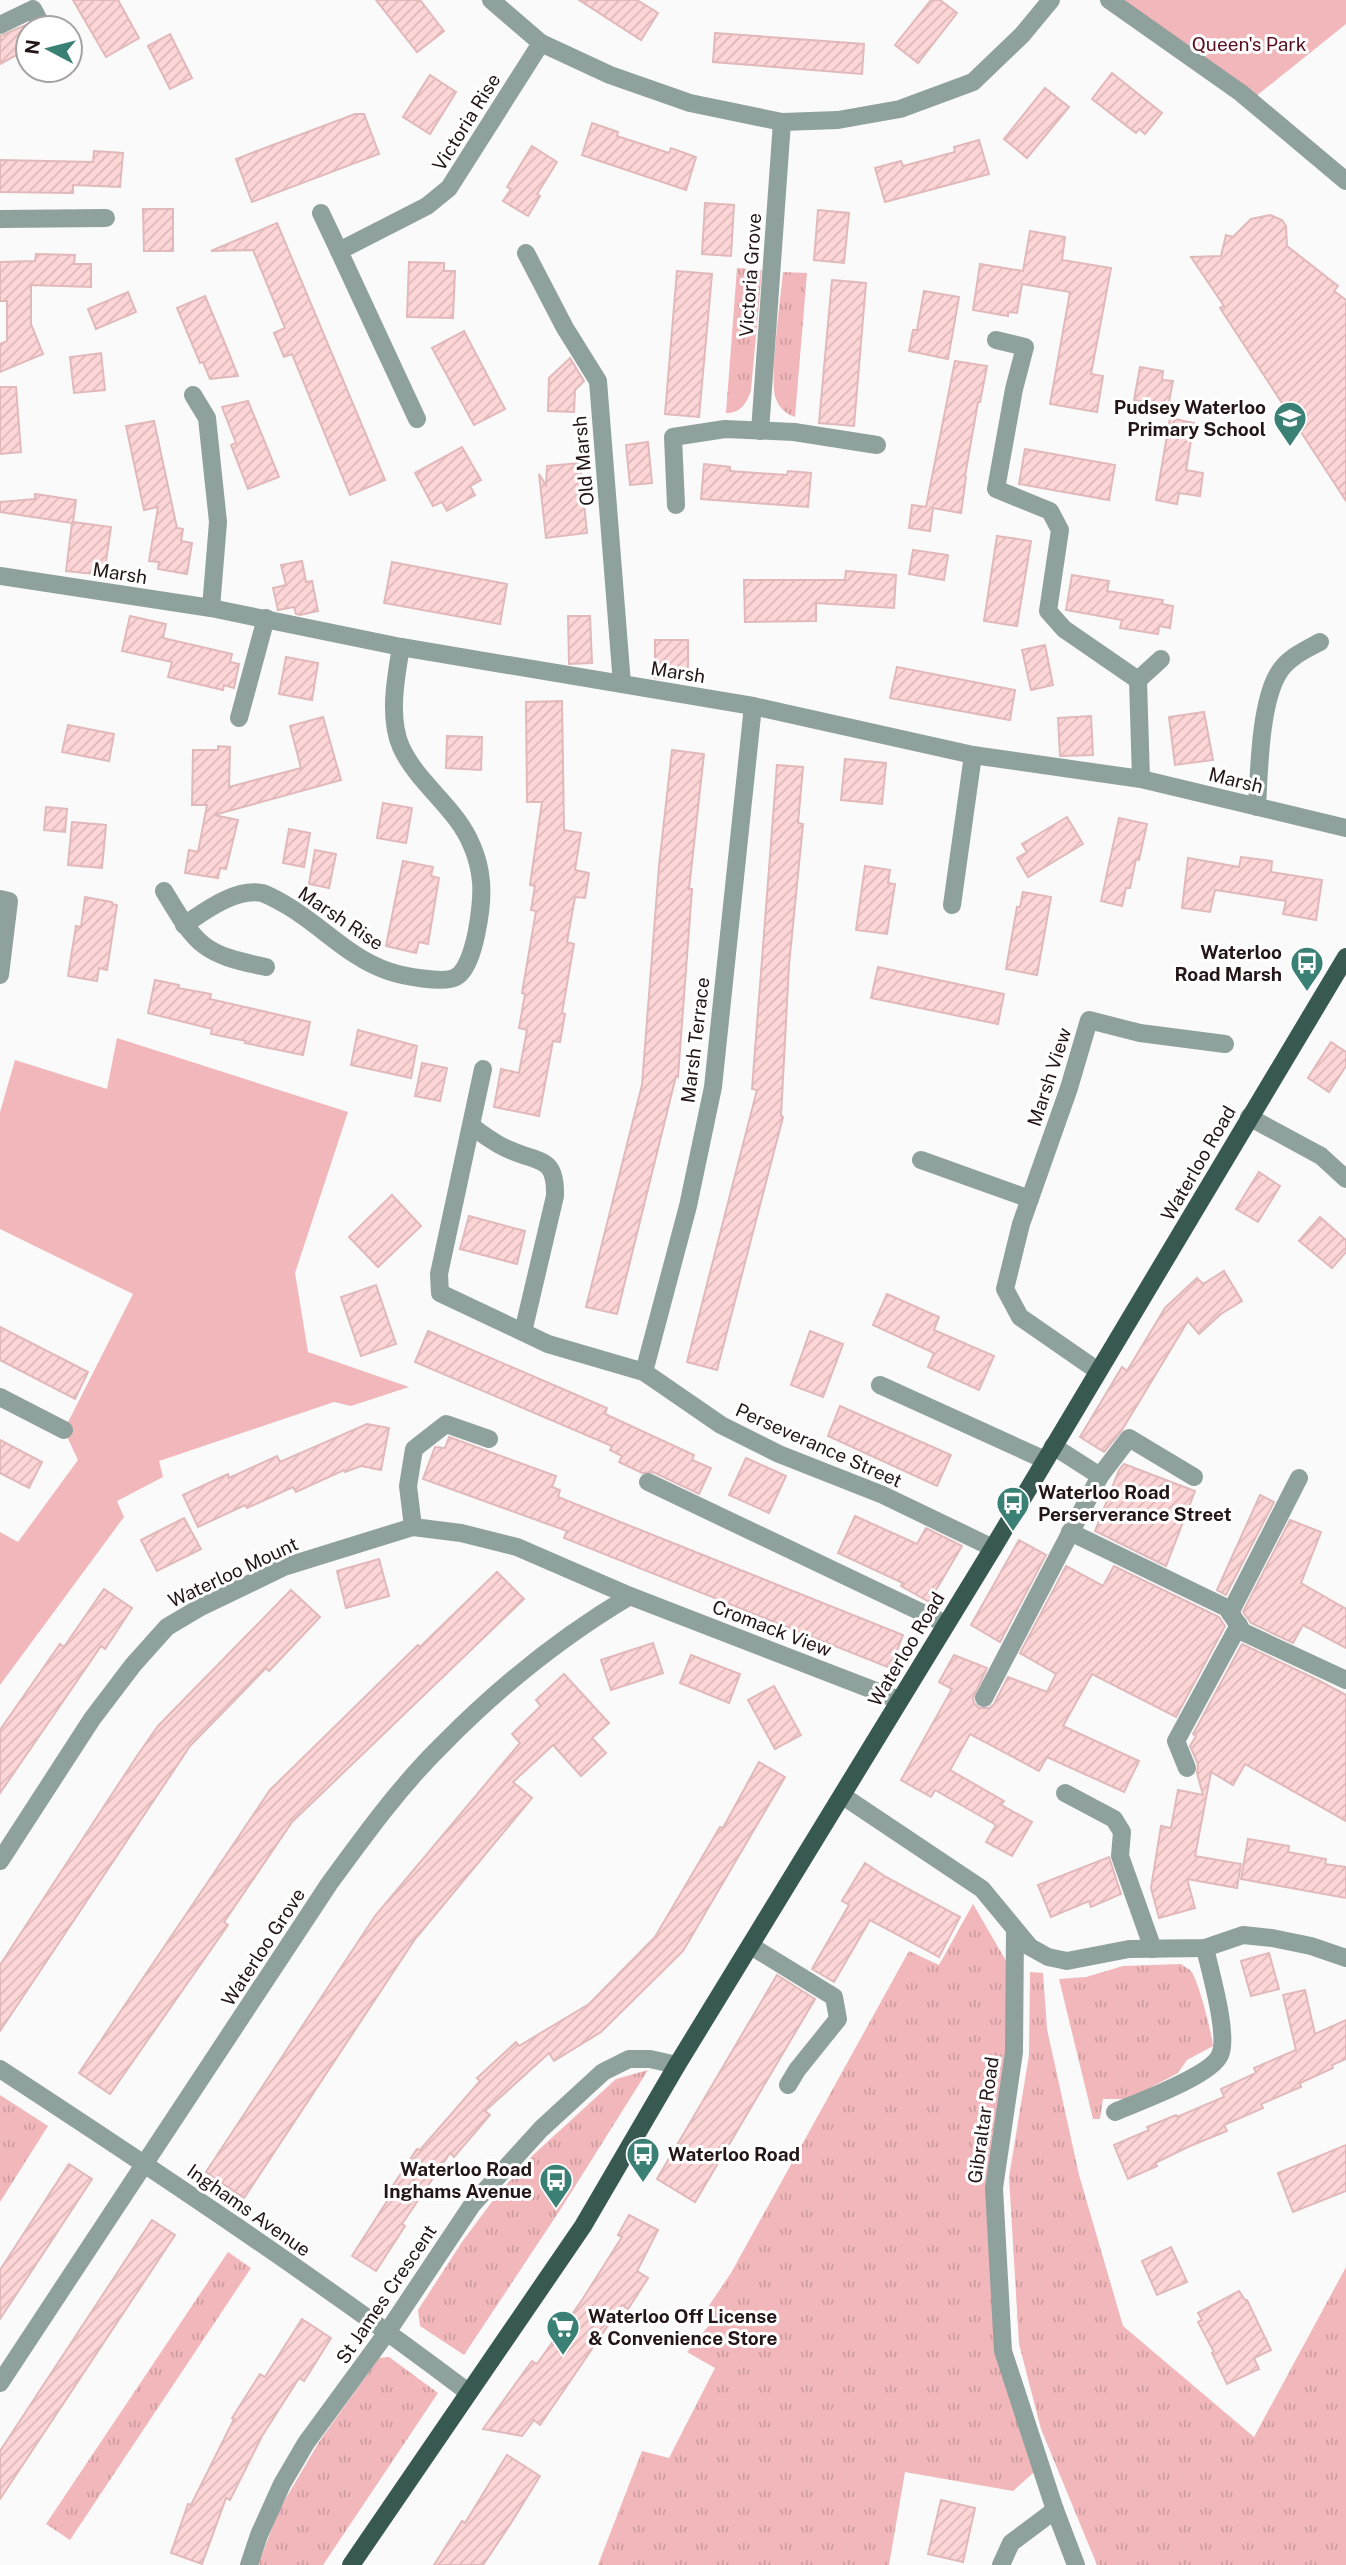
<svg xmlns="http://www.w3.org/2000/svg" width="1346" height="2565" viewBox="0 0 1346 2565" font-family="'Public Sans',sans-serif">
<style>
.grass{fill:url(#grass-tufts)}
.park{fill:#f1b7ba}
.building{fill:url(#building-hatch);stroke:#e2b9bb;stroke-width:2}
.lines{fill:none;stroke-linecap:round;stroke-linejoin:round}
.minor{stroke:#8fa19d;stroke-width:18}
.major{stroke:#385852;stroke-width:18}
.labels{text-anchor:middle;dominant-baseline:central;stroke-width:6;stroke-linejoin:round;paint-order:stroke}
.park-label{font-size:19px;fill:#590e1e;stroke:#fff}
.street-label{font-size:19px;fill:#241617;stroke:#fff}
.poi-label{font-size:19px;font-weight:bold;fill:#241617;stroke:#fff;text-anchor:end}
</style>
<defs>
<pattern id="grass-tufts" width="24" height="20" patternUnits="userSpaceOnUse" patternTransform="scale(1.75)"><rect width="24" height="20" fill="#f1b7ba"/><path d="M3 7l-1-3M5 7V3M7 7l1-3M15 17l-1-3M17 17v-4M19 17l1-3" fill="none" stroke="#ce9d9f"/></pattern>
<pattern id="building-hatch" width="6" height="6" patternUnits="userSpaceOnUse" patternTransform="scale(1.75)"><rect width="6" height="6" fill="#ffd6d7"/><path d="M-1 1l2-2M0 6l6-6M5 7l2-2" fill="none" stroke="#dab7b8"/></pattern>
</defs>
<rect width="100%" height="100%" fill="#fafafa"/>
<g class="grass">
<path d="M737 268 762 270 751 390C747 403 741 413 726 413Z"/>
<path d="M783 272 807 273 795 417C786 414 779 408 776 399 769 380 781 296 783 272Z"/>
<path d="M973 1904 1016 1978 994 2188 1003 2351 1040 2467 1013 2491 905 2472 889 2565H598L642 2451 669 2458 715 2368 687 2352 715 2318 706 2310 731 2273 909 1951 939 1965Z"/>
<path d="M1181 1964C1184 1967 1188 1968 1191 1971 1198 1979 1212 2034 1213 2046L1187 2060 1178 2073 1129 2099H1103L1100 2119H1093L1059 1979 1086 1977 1123 1966Z"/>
<path d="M1030 1972 1043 1973 1047 2029 1079 2175 1123 2326 1254 2437 1346 2267V2565H1097L1041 2429 1019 2344 1009 2177 1029 2055Z"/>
<path d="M648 2070 562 2207 464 2355 420 2326 418 2310 462 2242 497 2195 533 2155 616 2079Z"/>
<path d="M0 2095 48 2126 0 2202Z"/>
<path d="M228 2252 251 2268 70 2540 46 2524Z"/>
<path d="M389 2357 438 2393 323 2565H258L279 2510 319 2442 379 2358Z"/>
</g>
<g class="park">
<path d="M1109 0H1346V24L1250 101Z"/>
<path d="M117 1038 348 1112 295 1273 308 1352 409 1387 351 1406 334 1402 159 1461 163 1477 117 1501 124 1517 0 1685V1532L18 1542 78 1460 64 1430 133 1294 0 1229V1112L15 1060 107 1089Z"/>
</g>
<g class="building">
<path d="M73 0H118L139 38 106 57Z"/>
<path d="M376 0H420L444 31 417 52Z"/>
<path d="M579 0H637L658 13 641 40Z"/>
<path d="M931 0H940L957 13 918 63 895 45Z"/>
<path d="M28 24V49L0 64V36Z"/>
<path d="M715 33 864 44 862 74 713 62Z"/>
<path d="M170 34 192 78 170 89 148 46Z"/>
<path d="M1112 73 1162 113 1145 134 1139 129 1136 133 1092 99Z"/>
<path d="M430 75 456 92 430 134 403 117Z"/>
<path d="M1045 88 1069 107 1027 158 1004 139Z"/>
<path d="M355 114H364L379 154 252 202 236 159Z"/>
<path d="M592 123 618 132 617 136 669 153 671 148 696 157 686 190 582 155Z"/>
<path d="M979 140 989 174 885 202 875 168 901 161 903 166 955 152 954 147Z"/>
<path d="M532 146 557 162 537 194 540 196 528 216 503 201 511 189 507 187Z"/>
<path d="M94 151 123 153 120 187 73 185V193L0 192V160L93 162Z"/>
<path d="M705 203 734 205 731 256 702 254Z"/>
<path d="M143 209H173V251H144Z"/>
<path d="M818 210 849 213 844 263 814 260Z"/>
<path d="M1270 215 1282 220 1286 226 1287 246 1338 286 1334 291 1346 300V501L1220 308 1224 306 1191 257 1221 256 1226 235 1233 237 1251 219Z"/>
<path d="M277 223 385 480 350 495 292 354 284 357 274 333 285 328 253 250 211 251Z"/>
<path d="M1030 231 1065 237 1062 260 1111 268 1091 374 1103 376 1097 412 1050 404 1070 292 1022 284 1017 313 1008 312V316L973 310 980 264 1023 271Z"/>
<path d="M36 254 75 255 74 264H91V287L31 285V324L43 354 0 372V344L7 341V301H0V262L35 261Z"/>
<path d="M409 262 444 263V271H455L453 318 407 317Z"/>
<path d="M677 271 712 274 699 417 665 414Z"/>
<path d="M832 280 866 283 854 426 819 423Z"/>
<path d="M924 291 959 297 948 359 909 351 913 330H917Z"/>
<path d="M128 292 136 312 96 329 88 309Z"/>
<path d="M205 296 228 351 238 376 210 379 203 362 200 363 177 308Z"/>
<path d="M464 331 505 409 474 425 432 348Z"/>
<path d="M101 353 105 390 74 393 70 357Z"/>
<path d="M570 358 584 381 575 390 574 412 548 411 549 378Z"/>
<path d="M955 361 987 366 980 402H978L965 476 966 477 961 513 933 508 930 531 909 528 912 505 926 507Z"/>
<path d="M1140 367 1163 371 1162 380 1173 381 1168 407 1134 400Z"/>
<path d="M0 387H16L21 452 0 454Z"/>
<path d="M248 401 279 477 248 489 231 445 236 443 222 407Z"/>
<path d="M1170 418 1194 423 1186 470 1203 473 1200 496 1179 493 1177 504 1156 500Z"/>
<path d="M154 421 177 528 183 529 181 541 192 543 187 574 158 569 159 562 149 561 158 507 144 510 126 426Z"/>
<path d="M648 442 652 483 630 485 626 445Z"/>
<path d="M462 447 481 480 470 486 475 495 447 511 442 502 433 506 415 473Z"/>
<path d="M1025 449 1115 465 1109 500 1019 484Z"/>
<path d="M580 463 587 533 546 538 539 474 546 485 547 466Z"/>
<path d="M704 464 730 467V471L787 475 788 471 811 473 808 507 701 499Z"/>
<path d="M35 494 76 500 73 522 111 527 104 575 66 571 72 523 0 512V502L35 499Z"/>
<path d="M997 536 1031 541 1017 626 984 621Z"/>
<path d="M913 550 948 555 944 580 909 574Z"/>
<path d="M302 561 306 582 312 581 318 611 300 615 296 614 294 607 278 610 273 588 286 585 281 565Z"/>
<path d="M392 562 507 584 500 624 384 603Z"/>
<path d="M846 571 896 575 894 608 816 603V621L745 622 744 580H845Z"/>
<path d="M1072 575 1109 581 1107 591 1163 600 1162 604 1173 606 1170 628 1159 626 1158 634 1120 628 1122 620 1066 610Z"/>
<path d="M130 616 166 624 163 638 232 654 230 662 239 664 234 688 224 685 223 690 168 677 172 662 122 651Z"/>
<path d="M568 616H590L592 663 569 664Z"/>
<path d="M655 640H688V680L655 678Z"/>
<path d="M1045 645 1053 685 1031 690 1022 650Z"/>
<path d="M286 657 318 663 312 700 279 694Z"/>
<path d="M897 667 1015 690 1010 720 890 698Z"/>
<path d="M562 701 564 830 581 833 575 870 589 873 585 898 575 897 567 942 574 944 562 1013 565 1014 560 1042 553 1041 539 1116 494 1107 501 1069 519 1073 527 1030 519 1028 525 994 522 993 536 911 531 910 535 886 530 885 542 802H527L526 702Z"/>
<path d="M1204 712 1213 760 1175 765 1169 717Z"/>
<path d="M1091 716 1093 755 1060 756 1058 718Z"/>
<path d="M323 717 341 780 214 815 238 820 226 869 220 868 218 878 185 873 189 850 198 852 207 805H192L193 750H218V746L230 747 229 787 301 768 290 726Z"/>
<path d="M68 725 114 734 109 761 62 752Z"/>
<path d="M447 736 482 737 481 770 446 768Z"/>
<path d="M672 750 704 754 689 889H692L678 1077 676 1076 617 1314 586 1307 642 1085 659 866Z"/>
<path d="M845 759 886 763 882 804 841 800Z"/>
<path d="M777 765 803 767 798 823 803 824 789 965 781 1116 783 1117 717 1370 687 1362 757 1090 752 1089Z"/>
<path d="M383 803 412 808 406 843 377 838Z"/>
<path d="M46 807 67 809 65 832 44 830Z"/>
<path d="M1067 817 1083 844 1028 877 1017 858 1027 852 1022 844Z"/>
<path d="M1119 818 1147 824 1139 860 1136 859 1130 888H1126L1122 906 1101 901Z"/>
<path d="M72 822 106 825 102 868 68 865Z"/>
<path d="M289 829 310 833 304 867 283 863Z"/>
<path d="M315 850 336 854 329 888 309 884Z"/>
<path d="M1241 857 1272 861 1271 872 1322 880 1316 920 1283 914 1286 901 1215 890 1210 912 1182 908 1188 858 1239 867Z"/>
<path d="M403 861 433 867 431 876 439 878 428 944 419 942 416 953 386 946Z"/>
<path d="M865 866 890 870 888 883 895 884 887 934 856 930Z"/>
<path d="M1023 892 1051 897 1037 975 1006 969 1017 907H1020Z"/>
<path d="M85 897 112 902V904L117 905 107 970 99 968 97 981 68 976 76 926 81 927Z"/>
<path d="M878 967 1004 994 998 1024 871 998Z"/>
<path d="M155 980 179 985 178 988 211 994 210 999 310 1022 303 1055 245 1043 246 1041 211 1034 212 1029 148 1013Z"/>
<path d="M358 1030 417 1046 411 1078 351 1065Z"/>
<path d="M1331 1042 1346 1052V1066L1329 1092 1308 1078Z"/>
<path d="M422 1063 447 1068 440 1101 415 1096Z"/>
<path d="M1259 1172 1280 1186 1258 1222 1236 1209Z"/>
<path d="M392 1195 421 1226 378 1267 349 1237Z"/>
<path d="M469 1216 525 1231 517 1264 460 1249Z"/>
<path d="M1320 1217 1346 1240V1252L1332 1268 1299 1241Z"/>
<path d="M1224 1271 1242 1301 1221 1314 1199 1334 1188 1321 1122 1430 1104 1452 1080 1437 1122 1367 1127 1371 1165 1308 1197 1278 1203 1284Z"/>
<path d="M376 1285 396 1344 361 1356 341 1297Z"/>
<path d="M887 1294 939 1317 934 1330 994 1356 979 1390 928 1367 934 1353 873 1325Z"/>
<path d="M0 1327 88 1372 75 1399 0 1360Z"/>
<path d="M428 1331 607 1408 605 1414 694 1455 692 1460 711 1468 699 1494 653 1472 642 1473 619 1462 622 1456 610 1450 612 1446 415 1362Z"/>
<path d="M810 1331 843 1344 823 1397 791 1385Z"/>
<path d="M840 1406 951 1455 937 1486 828 1436Z"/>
<path d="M367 1424 389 1428 381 1470 361 1466 345 1472 344 1470 296 1492 293 1487 247 1508 245 1505 198 1527 183 1495 228 1474 229 1478 277 1456 280 1462Z"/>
<path d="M449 1437 556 1476 552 1487 560 1490 558 1497 903 1635 890 1668 564 1538 567 1531 423 1479 435 1447 445 1448Z"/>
<path d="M0 1440 42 1462 29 1488 0 1473Z"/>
<path d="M746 1458 786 1476 769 1513 729 1495Z"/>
<path d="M1124 1464 1195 1491 1166 1566 1095 1531 1119 1470Z"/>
<path d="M1260 1495 1274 1502 1226 1595 1217 1590Z"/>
<path d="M855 1516 917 1544 926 1528 962 1546 929 1602 901 1586 903 1583 838 1553Z"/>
<path d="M184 1518 201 1549 157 1571 141 1540Z"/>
<path d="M1290 1520 1321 1532 1301 1583 1346 1609V1648L1303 1625 1293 1643 1251 1623 1243 1612Z"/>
<path d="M1019 1540 1046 1555 1000 1642 971 1625Z"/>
<path d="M379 1559 389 1596 346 1608 337 1571Z"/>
<path d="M1066 1566 1103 1586 1114 1566 1219 1617 1225 1626 1176 1717 1092 1674 1063 1726 1139 1761 1124 1792 1047 1757 1039 1771 970 1734 950 1770 1004 1801 1001 1805 1032 1822 1012 1856 986 1842 996 1825 935 1790 931 1797 901 1780 952 1689 939 1682 954 1655 987 1668 973 1698 974 1703 979 1708H989L994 1704 1008 1677 1047 1692 1056 1674 1020 1653Z"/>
<path d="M497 1572 524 1599 292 1822 224 1922 228 1925 110 2094 79 2073 270 1790 418 1645 420 1647Z"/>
<path d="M104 1589 132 1608 105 1649 101 1646 0 1793V1730L60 1644 64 1647Z"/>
<path d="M291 1590 320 1617 269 1671 266 1668 190 1746 0 2031V1965L137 1756 158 1726Z"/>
<path d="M653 1643 663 1673 611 1690 601 1660Z"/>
<path d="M1242 1644 1316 1679 1346 1695V1821L1245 1764 1233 1785 1211 1772 1195 1856 1241 1864 1237 1888 1187 1879 1195 1908 1159 1918 1151 1888 1161 1826 1171 1828 1178 1790 1203 1795 1197 1773 1198 1764 1190 1746 1196 1736 1193 1734Z"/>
<path d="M691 1655 740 1674 729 1703 680 1683Z"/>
<path d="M564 1674 609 1723 592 1738 606 1753 581 1776 553 1745 513 1782 532 1798 415 1939 244 2198 206 2172 375 1916 520 1743 512 1734 541 1706 536 1700Z"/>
<path d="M774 1686 801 1735 775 1749 748 1700Z"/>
<path d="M759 1762 785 1777 683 1951 601 2032 554 2061 549 2053 485 2111 490 2115 454 2157 450 2153 402 2224 405 2226 376 2271 352 2256 391 2195 388 2193 417 2149 420 2150 480 2081 477 2078 516 2042 519 2046 589 2004 655 1937 720 1827 723 1828Z"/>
<path d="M1248 1839 1289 1846 1288 1852 1326 1859 1325 1864 1346 1867V1898L1241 1879Z"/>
<path d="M1109 1857 1121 1894 1091 1907 1089 1901 1051 1917 1038 1885Z"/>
<path d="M865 1863 886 1877 960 1917 939 1957 870 1920 834 1982 812 1969 849 1905 842 1901Z"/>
<path d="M1269 1953 1279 1989 1251 1996 1241 1961Z"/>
<path d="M777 1975 815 1999 695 2202 657 2179Z"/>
<path d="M1305 1990 1315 2034 1346 2020V2059L1332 2065 1333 2068 1300 2083 1301 2087 1261 2104 1263 2108 1224 2125 1227 2131 1190 2146 1155 2163 1157 2166 1128 2179 1114 2145 1149 2130 1147 2127 1176 2115 1177 2117 1224 2097 1221 2089 1256 2073 1254 2068 1296 2050 1283 1995Z"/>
<path d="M1346 2145V2191L1293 2212 1278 2173Z"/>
<path d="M69 2164 92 2179 0 2319V2270Z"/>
<path d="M629 2215 658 2230 637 2271 648 2278 628 2309 622 2305 540 2425 534 2420 522 2436 483 2429 532 2361 537 2364 582 2300 622 2237 618 2235Z"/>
<path d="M152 2220 175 2235 0 2499V2451Z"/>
<path d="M1171 2247 1187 2282 1157 2295 1142 2261Z"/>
<path d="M1239 2291 1245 2300H1247L1271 2350 1254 2358 1259 2369 1227 2384 1212 2353 1214 2352 1198 2322 1202 2320 1198 2313Z"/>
<path d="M302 2319 331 2338 304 2381 299 2378 262 2436 230 2500 226 2498 202 2564 171 2553 188 2504 191 2505 234 2419 232 2418 260 2374 265 2377Z"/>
<path d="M507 2455 540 2476 511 2523 483 2565H434L462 2521 465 2523Z"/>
<path d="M941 2500 975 2508 963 2562 928 2554Z"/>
</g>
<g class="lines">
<g class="minor">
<path d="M491 0 541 43 610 75 690 103 782 122 838 120 900 109 973 82 1022 35 1051 0"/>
<path d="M1109 0 1241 93 1346 181"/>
<path d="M0 25 33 9 43 28"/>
<path d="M321 213 339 251"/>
<path d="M0 219 106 218"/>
<path d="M526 253 565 328 598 381 622 684"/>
<path d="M996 340 1025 347 1014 389 996 489 1050 511 1060 530 1048 611 1064 629 1138 680 1141 779"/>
<path d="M193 395 207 418 218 522 211 608"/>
<path d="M417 419 339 251 427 206 449 188 541 43"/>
<path d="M760 431 782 122"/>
<path d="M676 505 673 437 725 429 794 432 877 445"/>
<path d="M0 576 211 608 401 647 753 706 973 755 1141 779 1346 828"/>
<path d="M1138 680 1161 659"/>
<path d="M239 718 266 618"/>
<path d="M1257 807C1259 772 1260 704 1278 674 1287 658 1305 650 1320 642"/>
<path d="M164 891C197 946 202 954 266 967"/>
<path d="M0 899 9 901 0 975"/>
<path d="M952 905 973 755"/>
<path d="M184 925C205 911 235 888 262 893 269 895 279 901 286 905 321 925 349 958 388 971 402 976 444 984 456 977 475 967 483 903 481 882 480 870 477 857 472 846 457 808 418 784 401 747 388 717 396 677 401 647"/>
<path d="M483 1069 439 1274 440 1293 548 1344 644 1372 721 1425 779 1454 883 1495 993 1548"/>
<path d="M1249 1117 1321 1156 1346 1179"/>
<path d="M471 1126C483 1134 496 1145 510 1150 539 1163 556 1156 555 1196L523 1332"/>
<path d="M921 1160 1030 1199"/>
<path d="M1098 1371 1020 1317 1005 1289 1021 1224 1069 1088 1089 1020 1140 1033 1225 1044"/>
<path d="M644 1372 688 1206 713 1087 753 706"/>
<path d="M880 1385 1045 1460"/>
<path d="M0 1397 64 1430"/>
<path d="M1100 1476 1129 1438 1194 1477"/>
<path d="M648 1482 946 1624"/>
<path d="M413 1527 408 1486 414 1449 446 1424 489 1439"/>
<path d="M1070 1532 1227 1608 1243 1632 1346 1680"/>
<path d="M1230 1613 1299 1478"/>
<path d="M984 1698 1100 1476 1053 1446"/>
<path d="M1187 1768 1176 1741 1239 1625"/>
<path d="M1065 1793 1114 1819 1122 1832 1120 1856 1153 1949"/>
<path d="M843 1796 982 1889 1030 1947 1048 1957 1067 1961 1129 1949 1205 1948 1243 1935 1272 1938 1311 1946 1346 1958"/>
<path d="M0 1861 92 1719 133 1665 167 1627 199 1608 284 1567 413 1527 461 1533 517 1547 630 1596 899 1700"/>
<path d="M1015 1930 1014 2052 994 2188 1003 2351 1055 2510 1076 2565"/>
<path d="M751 1946 834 1997 838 2019 797 2070 788 2085"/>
<path d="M0 2069C159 2173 317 2278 468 2392"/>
<path d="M1115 2112C1138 2102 1211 2076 1220 2055 1229 2035 1210 1971 1205 1948"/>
<path d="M0 2383 329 1884C364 1836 400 1786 443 1744 499 1687 561 1637 630 1596"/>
<path d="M249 2565 259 2535 282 2484 306 2443 388 2331 472 2205 541 2129 603 2072 629 2059H650L677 2065"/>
<path d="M1001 2565 1011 2543 1055 2510"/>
</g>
<path class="major" d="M351 2565 583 2226 677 2065 993 1548 1346 957"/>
</g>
<defs>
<symbol id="school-pin" viewBox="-11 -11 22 30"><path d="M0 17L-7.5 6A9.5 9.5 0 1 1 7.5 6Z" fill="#3b8075" stroke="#fff"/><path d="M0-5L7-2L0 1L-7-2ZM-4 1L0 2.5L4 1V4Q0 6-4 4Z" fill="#fff"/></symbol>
<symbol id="bus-pin" viewBox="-11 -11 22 30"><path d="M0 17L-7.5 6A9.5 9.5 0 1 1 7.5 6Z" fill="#3b8075" stroke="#fff"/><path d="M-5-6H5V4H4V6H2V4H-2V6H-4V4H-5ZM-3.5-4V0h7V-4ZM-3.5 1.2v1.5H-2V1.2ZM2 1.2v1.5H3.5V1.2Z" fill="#fff"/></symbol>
<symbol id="supermarket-pin" viewBox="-11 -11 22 30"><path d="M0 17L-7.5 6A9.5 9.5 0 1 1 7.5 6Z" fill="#3b8075" stroke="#fff"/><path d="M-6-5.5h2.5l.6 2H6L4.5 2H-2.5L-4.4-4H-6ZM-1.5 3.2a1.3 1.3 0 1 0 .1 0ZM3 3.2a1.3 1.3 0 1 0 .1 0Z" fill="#fff"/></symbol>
</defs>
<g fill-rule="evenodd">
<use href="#school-pin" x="1271" y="399" width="38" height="52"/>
<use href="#bus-pin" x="1288" y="944" width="38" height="52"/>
<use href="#bus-pin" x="994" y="1484" width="38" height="52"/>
<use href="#bus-pin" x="624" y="2135" width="38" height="52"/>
<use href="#bus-pin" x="537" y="2161" width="38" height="52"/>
<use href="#supermarket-pin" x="544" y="2308" width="38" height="52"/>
</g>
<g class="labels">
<g class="park-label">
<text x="1249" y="44">Queen's Park</text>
</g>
<g class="street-label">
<text transform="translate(466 122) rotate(-58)">Victoria Rise</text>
<text transform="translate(750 275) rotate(-86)">Victoria Grove</text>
<text transform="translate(583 461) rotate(-95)">Old Marsh</text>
<text transform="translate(120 573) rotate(9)">Marsh</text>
<text transform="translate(678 672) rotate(9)">Marsh</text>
<text transform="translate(1236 780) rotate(14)">Marsh</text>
<text transform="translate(341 918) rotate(34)">Marsh Rise</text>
<text transform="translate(695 1040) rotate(-83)">Marsh Terrace</text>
<text transform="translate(1049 1077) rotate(-72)">Marsh View</text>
<text transform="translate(1198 1163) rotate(-60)">Waterloo Road</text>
<text transform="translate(819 1445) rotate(24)">Perseverance Street</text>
<text transform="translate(233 1572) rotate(-25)">Waterloo Mount</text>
<text transform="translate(772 1628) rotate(21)">Cromack View</text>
<text transform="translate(906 1649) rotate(-59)">Waterloo Road</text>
<text transform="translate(263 1947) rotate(-57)">Waterloo Grove</text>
<text transform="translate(983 2120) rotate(-82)">Gibraltar Road</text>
<text transform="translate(249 2210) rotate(35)">Inghams Avenue</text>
<text transform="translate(386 2294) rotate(-56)">St James Crescent</text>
</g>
<g class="poi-label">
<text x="1266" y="407">Pudsey Waterloo<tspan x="1266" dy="22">Primary School</tspan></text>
<text x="1282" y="952">Waterloo<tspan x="1282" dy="22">Road Marsh</tspan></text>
<text x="1038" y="1492" text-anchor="start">Waterloo Road<tspan x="1038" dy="22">Perserverance Street</tspan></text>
<text x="668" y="2154" text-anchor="start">Waterloo Road</text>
<text x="532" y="2169">Waterloo Road<tspan x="532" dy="22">Inghams Avenue</tspan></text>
<text x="588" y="2316" text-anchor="start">Waterloo Off License<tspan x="588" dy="22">&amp; Convenience Store</tspan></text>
</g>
</g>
<g transform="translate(49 49) rotate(277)"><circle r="33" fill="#ffffff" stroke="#a7a2a2" stroke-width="2"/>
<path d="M0-5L12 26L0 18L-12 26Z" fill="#3b8075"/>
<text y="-10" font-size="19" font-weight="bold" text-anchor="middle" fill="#241617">N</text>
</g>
</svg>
